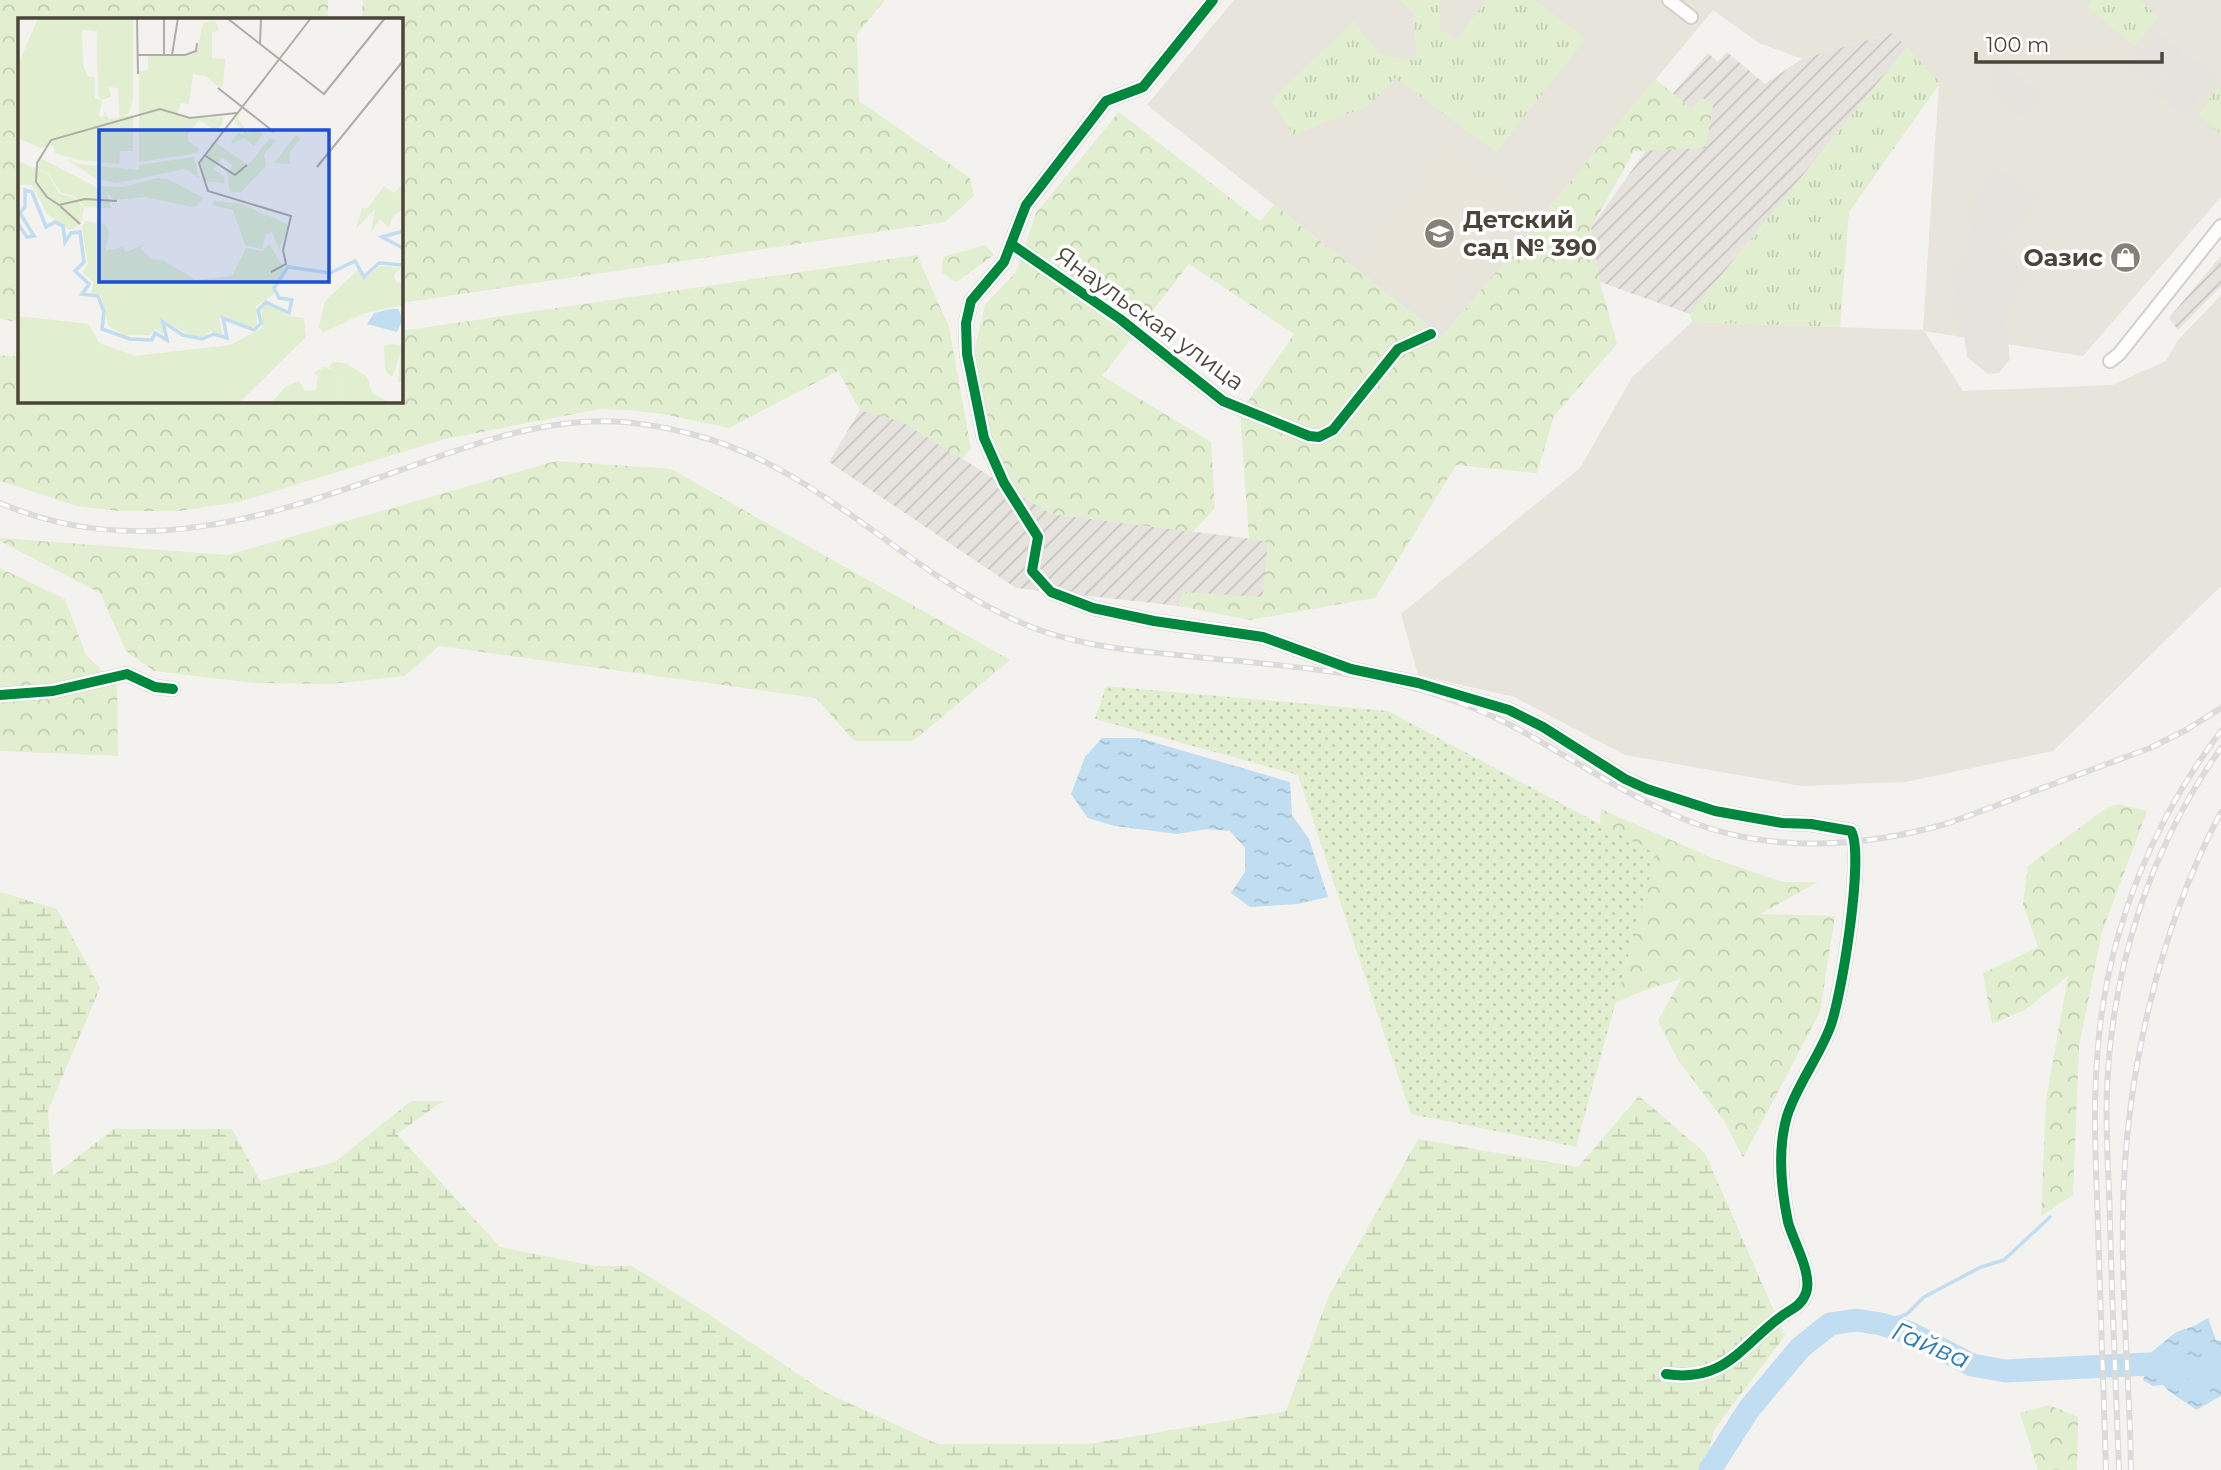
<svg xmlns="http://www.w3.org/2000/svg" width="2221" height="1470" viewBox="0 0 2221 1470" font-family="Montserrat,sans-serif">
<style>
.residential{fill:#e7e4dc}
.industrial{fill:url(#industrial-furrows)}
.education{fill:#eae5da}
.grass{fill:url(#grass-tufts)}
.forest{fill:url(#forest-crowns)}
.wetland{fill:url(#wetland-marsh)}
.garden{fill:url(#garden-dots)}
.parking{fill:#e6e3df}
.water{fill:url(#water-ripples)}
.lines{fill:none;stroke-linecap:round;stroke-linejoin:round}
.stream{stroke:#c0ddf1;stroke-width:3.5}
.river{stroke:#c0ddf1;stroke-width:23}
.minor-casing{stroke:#d2d0cb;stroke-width:16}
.minor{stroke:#fdfdfc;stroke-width:12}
.rail-casing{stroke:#dbdbda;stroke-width:6}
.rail{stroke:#fff;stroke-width:3.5;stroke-dasharray:10;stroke-linecap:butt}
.cycleway-casing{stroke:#fff;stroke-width:15}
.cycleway{stroke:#00873e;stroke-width:10}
.labels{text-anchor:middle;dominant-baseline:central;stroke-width:7;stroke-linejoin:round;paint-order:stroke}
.poi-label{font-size:24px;font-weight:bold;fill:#4b4439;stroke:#fff;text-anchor:start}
.street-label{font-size:24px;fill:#4b4439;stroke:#fff}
.water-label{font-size:26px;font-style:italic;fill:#2e7ab2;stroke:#fff}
.inset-river{fill:none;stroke:#c0ddf1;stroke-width:3.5}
.inset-road{fill:none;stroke:#b0aca6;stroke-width:2}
.view{fill:#1d4ed8;fill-opacity:0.15;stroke:#1d4ed8;stroke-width:3.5}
.inset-edge{fill:none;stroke:#4b4439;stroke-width:3.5}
</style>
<defs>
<pattern id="industrial-furrows" width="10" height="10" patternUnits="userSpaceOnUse" patternTransform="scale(1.75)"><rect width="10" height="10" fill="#e6e2de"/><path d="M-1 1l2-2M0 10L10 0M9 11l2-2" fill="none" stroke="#c7c3bf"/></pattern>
<pattern id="grass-tufts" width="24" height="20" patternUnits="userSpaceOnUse" patternTransform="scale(1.75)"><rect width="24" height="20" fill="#e1eecf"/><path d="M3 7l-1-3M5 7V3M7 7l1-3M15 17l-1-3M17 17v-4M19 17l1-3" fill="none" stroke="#c3cdb2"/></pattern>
<pattern id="forest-crowns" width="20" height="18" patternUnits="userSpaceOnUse" patternTransform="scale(1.75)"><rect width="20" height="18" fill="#e1eecf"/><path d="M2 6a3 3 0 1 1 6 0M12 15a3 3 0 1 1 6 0" fill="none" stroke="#c3cdb2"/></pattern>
<pattern id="wetland-marsh" width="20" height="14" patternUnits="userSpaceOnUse" patternTransform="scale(1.75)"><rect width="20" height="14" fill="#e1eecf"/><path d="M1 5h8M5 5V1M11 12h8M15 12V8" fill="none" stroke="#c3cdb2"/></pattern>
<pattern id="garden-dots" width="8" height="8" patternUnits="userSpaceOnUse" patternTransform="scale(1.75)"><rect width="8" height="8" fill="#e1eecf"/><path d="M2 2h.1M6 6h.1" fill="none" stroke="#c3cdb2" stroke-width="1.8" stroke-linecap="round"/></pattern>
<pattern id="water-ripples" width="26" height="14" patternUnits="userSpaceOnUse" patternTransform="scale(1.75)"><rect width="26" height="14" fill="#c0ddf1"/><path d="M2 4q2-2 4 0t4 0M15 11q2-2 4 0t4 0" fill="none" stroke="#a6bfcf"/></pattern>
</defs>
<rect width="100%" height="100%" fill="#f4f2ee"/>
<path class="residential" d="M1234 0H2221V197L2083 356 1924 331 1963 391 2112 385 2166 361 2178 340 2221 295V586L2053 751 1905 782 1801 786 1625 755 1514 697 1418 675 1401 614 1580 468 1633 376 1692 322 1923 330 1939 83 1893 33 1802 59 1759 43 1713 10 1442 337 1147 105Z"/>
<g class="industrial">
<path d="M1893 33 1907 47 1690 314 1600 282 1591 228 1652 142 1673 93 1708 53 1718 62 1727 52 1765 84 1802 59Z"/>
<path d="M2221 256V286L2178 330 2169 318Z"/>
<path d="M860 410 903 422 1051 514 1268 541 1263 598 1183 592 1179 606 1016 588 829 462Z"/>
</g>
<path class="education" d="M1449 147 1520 203 1434 316 1426 317 1359 264Z"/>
<g class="grass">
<path d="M1399 0H1440V30L1457 38 1487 0H1535L1586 39 1496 152 1395 78 1370 105 1294 135 1271 101 1353 21 1379 54 1417 61 1413 14Z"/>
<path d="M2092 0H2140L2159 17 2134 46 2087 6Z"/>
<path d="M1907 47 1940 83 1849 212 1840 327 1692 322 1690 314Z"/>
<path d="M2221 83V131L2219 133 2199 115Z"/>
</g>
<g class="forest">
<path d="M0 0H328V19H19V322L0 319Z"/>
<path d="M363 0H885L857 34 859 101 970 178 974 196 945 222 401 303V19H362Z"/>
<path d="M1655 79 1691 108 1703 98 1713 106 1706 148 1634 151 1591 228 1600 282 1617 344 1554 416 1537 473 1456 465 1375 598 1249 620 1179 606 1183 592 1263 597 1268 542 1249 539 1240 413 1294 334 1189 264 1102 376 1211 442 1215 508 1193 532 1051 514 1016 492 990 438 974 353 985 304 1016 272 1036 213 1119 112 1260 221 1274 205 1442 337Z"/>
<path d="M985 245 994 255 956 282 942 272 943 257Z"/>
<path d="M917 255 949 327 971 449 962 459 903 422 860 410 838 371 729 428 663 414 628 410 600 409 445 439 239 502 178 511H119L77 506 0 481V355L19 357V401H401V331Z"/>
<path d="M556 461 671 469 1010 660 913 741H854L816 698 439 646 405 676 331 684 254 683 154 671 126 651 100 593 0 541V538L228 555Z"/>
<path d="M0 568 65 599 86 655 117 685 118 756 0 751Z"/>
<path d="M2118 804 2147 811 2102 932 2079 1046 2073 1195 2041 1216 2046 1100 2068 976 2025 1010 1992 1024 1983 973 2038 947 2023 904 2028 866 2106 808Z"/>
<path d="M1601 809 1712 858 1783 882H1818L1760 914 1835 916 1820 1012 1743 1158 1725 1122 1678 1060 1658 1021 1681 979 1643 991 1574 1020 1591 937Z"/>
<path d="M2049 1405 2078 1417 2077 1470H2038L2020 1413Z"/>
</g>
<path class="wetland" d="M0 892 57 909 100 988 48 1111 53 1176 114 1129H232L260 1181 335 1162 411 1101H443L397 1134 500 1247 594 1266H632L707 1313 825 1392 938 1444H1088L1286 1411 1328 1298 1418 1139 1578 1167 1639 1096 1705 1153 1785 1336 1714 1430 1704 1470H0Z"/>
<path class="garden" d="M1106 686 1388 711 1656 854 1576 1147 1411 1114 1298 775 1095 719Z"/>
<g class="parking">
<path d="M2158 33 2182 52 2155 85 2131 66Z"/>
<path d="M2185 52 2216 76 2184 116 2154 92Z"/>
<path d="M1994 57 2041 93 2021 117 1990 92Z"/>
<path d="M1999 168 2037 198 1999 246 2024 266 2026 280 2004 309 2010 359 1999 373 1988 374 1967 357 1963 328 1957 320 1951 267 1966 257 1975 199Z"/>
</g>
<g class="water">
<path d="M1102 738H1139L1290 782 1292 815 1309 839 1328 897 1298 904 1250 907 1231 893 1245 872V848L1230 831 1207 829 1177 834 1115 826 1088 818 1071 794 1085 757Z"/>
<path d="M2208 1318 2216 1340 2221 1341V1396L2196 1410C2185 1400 2173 1397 2163 1385L2153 1386 2143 1380 2149 1365 2148 1355 2176 1332 2194 1326Z"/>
</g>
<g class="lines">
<path class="stream" d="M1881 1324 1907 1314 1924 1297 1981 1267 2004 1260 2050 1217"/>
<path class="river" d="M1710 1470 1749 1409 1800 1348 1830 1324 1856 1320 1881 1324 1910 1333 1972 1365 2006 1371 2149 1364 2189 1367 2221 1378"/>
<defs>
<g id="minor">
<path d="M1213 0 1143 87 1106 101 1026 205 1004 262 971 301 966 323 967 354 984 438 1004 483 1038 537 1032 571 1051 592 1093 608 1154 621 1263 637 1351 669 1418 683 1509 710 1543 727 1625 779 1647 789 1715 811 1782 823 1811 824 1851 831C1865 853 1841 1003 1829 1030 1817 1060 1797 1085 1787 1116 1777 1150 1781 1188 1788 1222 1793 1241 1813 1274 1806 1293 1801 1307 1790 1309 1779 1318 1740 1348 1723 1383 1666 1374"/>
<path d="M1669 0 1691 17"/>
<path d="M1011 244 1120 319 1223 401 1309 436 1319 437 1333 430 1398 349 1431 334"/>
<path d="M2110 361 2119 354 2221 226"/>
<path d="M0 695 53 691 127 674 155 687 173 689"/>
</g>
</defs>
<use href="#minor" class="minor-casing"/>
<use href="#minor" class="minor"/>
<defs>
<g id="rail">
<path d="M0 503C143 564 275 514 412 466 468 446 523 426 582 422 620 419 658 425 695 435 818 467 903 570 1017 621 1067 644 1123 650 1178 655 1250 663 1324 667 1394 683 1437 693 1481 709 1520 730 1574 760 1627 796 1684 819 1768 854 1863 848 1949 823L2150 748 2186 730 2221 708"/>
<path d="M2106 1470C2104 1389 2100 1308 2098 1227 2096 1164 2092 1100 2099 1036 2110 926 2154 819 2221 731"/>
<path d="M2119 1470C2116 1387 2112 1304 2110 1222 2109 1178 2105 1133 2107 1089 2112 967 2150 848 2221 748"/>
<path d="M2131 1470C2130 1385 2121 1301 2123 1216 2124 1081 2158 931 2221 812"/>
</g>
</defs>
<use href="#rail" class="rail-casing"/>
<use href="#rail" class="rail"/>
<defs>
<g id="cycleway">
<path d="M1213 0 1143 87 1106 101 1026 205 1004 262 971 301 966 323 967 354 984 438 1004 483 1038 537 1032 571 1051 592 1093 608 1154 621 1263 637 1351 669 1418 683 1509 710 1543 727 1625 779 1647 789 1715 811 1782 823 1811 824 1851 831C1865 853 1841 1003 1829 1030 1817 1060 1797 1085 1787 1116 1777 1150 1781 1188 1788 1222 1793 1241 1813 1274 1806 1293 1801 1307 1790 1309 1779 1318 1740 1348 1723 1383 1666 1374"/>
<path d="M1011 244 1120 319 1223 401 1309 436 1319 437 1333 430 1398 349 1431 334"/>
<path d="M0 695 53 691 127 674 155 687 173 689"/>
</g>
</defs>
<use href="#cycleway" class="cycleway-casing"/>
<use href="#cycleway" class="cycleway"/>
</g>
<defs>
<symbol id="school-disc" viewBox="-11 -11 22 22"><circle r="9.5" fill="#868178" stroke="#fff"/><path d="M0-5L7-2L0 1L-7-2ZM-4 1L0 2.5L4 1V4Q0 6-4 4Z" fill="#fff"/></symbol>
<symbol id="shop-disc" viewBox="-11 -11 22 22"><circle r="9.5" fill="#868178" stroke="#fff"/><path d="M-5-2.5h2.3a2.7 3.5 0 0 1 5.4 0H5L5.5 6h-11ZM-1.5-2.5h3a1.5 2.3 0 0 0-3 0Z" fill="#fff"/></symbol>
</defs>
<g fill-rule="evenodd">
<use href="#school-disc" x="1422" y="216" width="35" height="35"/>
<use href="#shop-disc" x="2108" y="240" width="35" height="35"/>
</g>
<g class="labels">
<g class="poi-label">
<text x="1463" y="219">Детский<tspan x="1463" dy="28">сад № 390</tspan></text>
<text x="2103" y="257" text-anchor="end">Оазис</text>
</g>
<g class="street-label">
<text transform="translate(1150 318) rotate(36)">Янаульская улица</text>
</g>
<g class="water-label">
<text transform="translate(1931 1345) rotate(23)">Гайва</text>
</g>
</g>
<g transform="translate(18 18)">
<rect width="385" height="385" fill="#f4f2ee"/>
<path d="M223 94 220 101 230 115 237 110 245 116 236 128 226 120 215 126 213 123 221 114 228 118 216 102ZM278 117 282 121 272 134V146L256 145ZM373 326 385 327 384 364H380L383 334 374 359 367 352 366 328Z" fill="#e1eecf"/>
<path d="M20 0H115V81L111 95 104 98 115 97V133H102L101 146 60 142 37 135 35 127 22 130 0 120V47ZM64 12 79 13 80 77 83 82 93 79 91 69 100 70 101 99 91 101 87 93 85 100 81 98 84 83 77 80V59L70 58 65 47ZM197 3 201 12 194 15V40L207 41 205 67 202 70 188 58 175 56 171 86 163 85 159 96 171 101 205 99 204 106 198 113 181 102 170 116V123L181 131 179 135 121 144V53L130 52V38H168L179 33 185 5ZM252 120 258 123 246 136 248 148 223 174 203 175 212 174 209 155 215 147 204 140 195 151 206 158 207 165 186 163 183 144 197 124 230 147ZM176 139 181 160 167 151 99 165 78 161 48 141 62 146 120 152 121 147ZM22 140 88 174 93 190 67 189 56 178 43 175 30 155 20 151ZM139 160 150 161 186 180 176 189 127 179 97 182 80 168 105 169ZM385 166V191L375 198 371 210 362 201 353 215 357 191 338 211 344 190H350L366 168 376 175ZM247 196 271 207 261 232 254 214 243 218ZM362 248 383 250 376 257 378 264 385 265V287L344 296 305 315 301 309 307 283 340 252 348 260ZM254 285 269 298 286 300 288 319 221 385H0V298L71 306 81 325 117 338 212 327 244 310V289ZM306 349 316 352 326 385H253L268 368 281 363 287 373 298 372 300 358 295 355Z" fill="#e1eecf" fill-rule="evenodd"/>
<path d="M67 203 87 206 91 214 87 233 105 229 108 234 127 226 122 230 133 241 146 243 178 262 214 258 228 230 244 233 251 226 266 250 256 276 238 288 239 305 234 311 207 298 201 300 205 318 192 313 186 319 172 317 145 302V316L137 311 132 317H105L90 307 83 277 73 275 76 264 64 254 70 246 64 210ZM316 344 328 345 349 359 354 375 373 385H326L316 352 310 349Z" fill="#e1eecf"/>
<path d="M0 143 30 156 42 176 55 179 66 190 63 206 52 212 29 196 14 167H0ZM196 183 225 186 252 200 244 231 227 227 215 192 194 187Z" fill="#e1eecf"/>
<path d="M373 291H380L385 301 379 314 349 306 356 295Z" fill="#c0ddf1"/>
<path class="inset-river" d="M0 206 9 219 16 218 2 195 7 189V172L14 174 28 209 37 204 45 208 47 224 53 215 62 214 66 244 57 253 71 266 64 276 80 278 86 294 84 311 112 321 134 322 137 315 149 322 145 304 165 317 184 321 196 316 209 320 205 300 236 312 243 305 240 292 248 284 271 295 274 282 261 280 256 270 270 249 312 255 337 243 346 259 361 245 385 247M385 213 364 219 385 230"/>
<path class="inset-road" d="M119 0 120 56M209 0 306 76 367 0M242 25 243 0M119 37H167L178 33 179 25M146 37V0M154 37 160 0M200 70 256 114M186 137 217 157 229 147M299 149 385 43M99 183 67 181 41 187 29 179 18 164 19 145 33 122 142 91 172 100 219 95M42 188 62 206M253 254 268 246 265 232 273 198 190 173 181 145 293 0"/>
<path class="view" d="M81 112H311V264H81Z"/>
<rect width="385" height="385" class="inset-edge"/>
</g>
<path d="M1976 52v10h186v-10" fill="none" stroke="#4b4439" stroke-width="3.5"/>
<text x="1986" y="52" font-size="21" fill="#4b4439" stroke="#ffffff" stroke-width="5" paint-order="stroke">100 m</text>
</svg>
